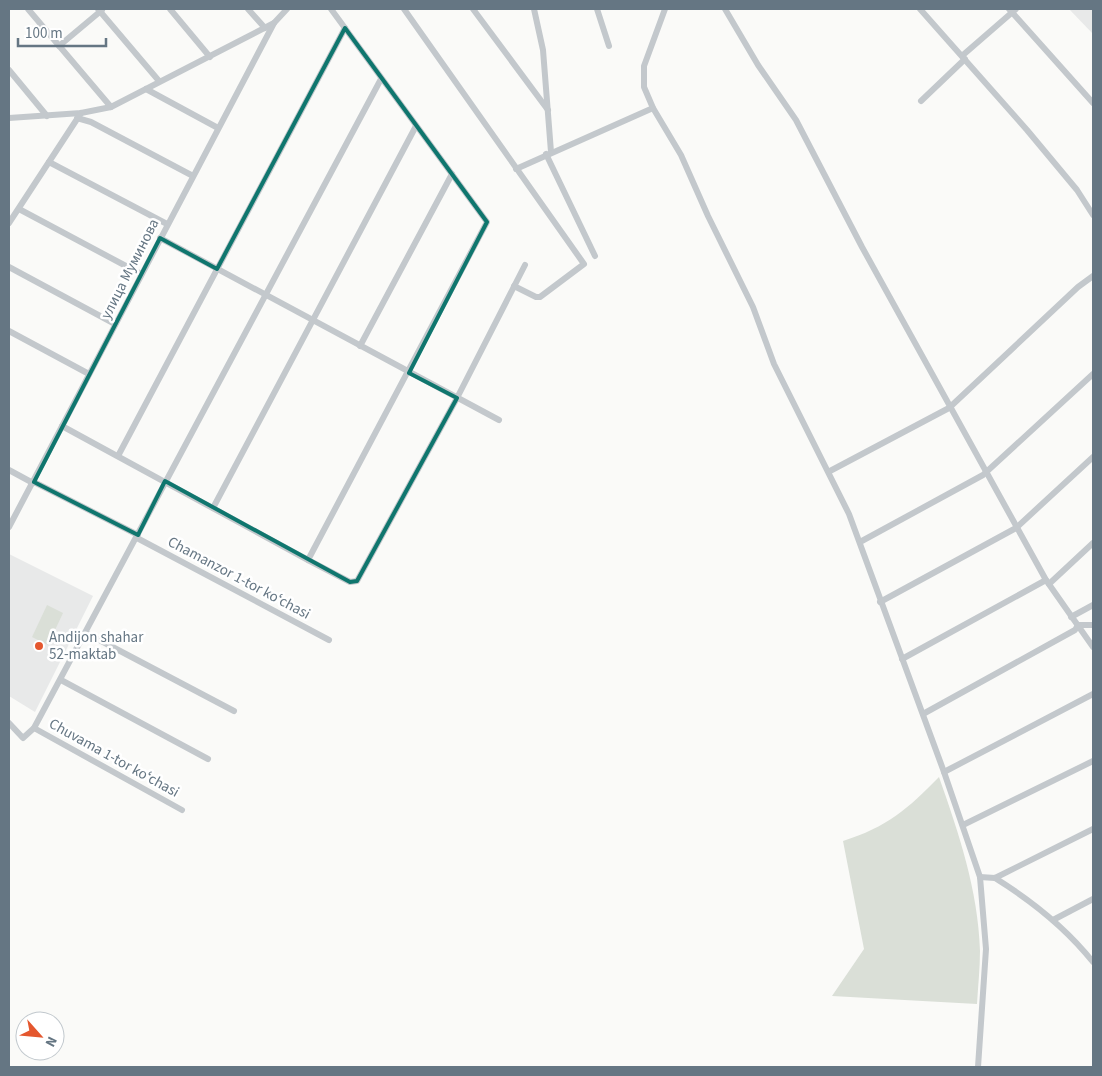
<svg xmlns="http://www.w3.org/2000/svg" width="1102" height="1076" viewBox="0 0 1102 1076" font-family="'Source Sans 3',sans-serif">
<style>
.built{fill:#e8e9e9}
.green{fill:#dadfd7}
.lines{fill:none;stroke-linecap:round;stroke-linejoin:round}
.minor{stroke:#c3c8cc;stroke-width:6}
.marked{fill:none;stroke:#0f766e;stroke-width:4;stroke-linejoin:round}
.poi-dot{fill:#e4572e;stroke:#fff;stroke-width:2}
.labels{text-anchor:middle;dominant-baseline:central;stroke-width:5;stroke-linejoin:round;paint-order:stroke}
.street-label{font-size:15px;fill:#657683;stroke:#fff}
.poi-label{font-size:15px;fill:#657683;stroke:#fff;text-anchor:start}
</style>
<rect width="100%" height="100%" fill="#fafaf8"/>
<g class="built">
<path d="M1069 9H1093V34Z"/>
<path d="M9 554 93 596 35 712 9 696Z"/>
</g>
<g class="green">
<path d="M47 605 63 613 48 645 32 637Z"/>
<path d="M939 777C959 834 978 890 980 951 980 968 978 986 977 1004L832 996 864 949 843 841C887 827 908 809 939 777Z"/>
</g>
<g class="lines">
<g class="minor">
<path d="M28 9 111 107"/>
<path d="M98 9 159 81"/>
<path d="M170 9 210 57"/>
<path d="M248 9 265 28"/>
<path d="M404 9 584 264 540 297H536L514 286"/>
<path d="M473 9 548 110"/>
<path d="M534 9 543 50 551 152"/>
<path d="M597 9 609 46"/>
<path d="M665 9 644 66V87L653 108 681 155 708 216 753 307 774 364 849 514 944 772 980 877 986 949 978 1067"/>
<path d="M725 9 758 65 796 120 862 247 1046 580 1093 647"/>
<path d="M920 9 1027 130 1077 190 1093 215"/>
<path d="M1009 9 1093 103"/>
<path d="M59 46 102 10"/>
<path d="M963 55 1016 9"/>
<path d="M9 70 47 116"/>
<path d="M146 89 218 128"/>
<path d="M921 101 965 59"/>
<path d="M9 118 81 113 111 107 274 23 287 9"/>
<path d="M77 118 91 122 193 176"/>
<path d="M546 154 595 256"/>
<path d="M49 162 167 224"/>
<path d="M516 169 653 108"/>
<path d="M19 209 141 274"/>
<path d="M9 223 81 113"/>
<path d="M160 238 499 420"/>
<path d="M9 267 115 324"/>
<path d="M9 331 89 374"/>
<path d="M360 346 452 174"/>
<path d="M62 426 308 560 487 222 331 9"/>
<path d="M118 456 345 28"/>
<path d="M9 470 33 483"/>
<path d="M830 471 949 408 1078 287 1093 276"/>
<path d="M34 482 138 535"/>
<path d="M213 508 416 126"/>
<path d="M9 527 274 23"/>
<path d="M137 538 329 640"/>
<path d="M860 542 983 475 1093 374"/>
<path d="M308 560 350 582 357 581 457 398 525 265"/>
<path d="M1049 584 1093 543"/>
<path d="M880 602 1016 528 1093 457"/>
<path d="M1071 617 1093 605"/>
<path d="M86 633 234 711"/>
<path d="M902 659 1046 580"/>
<path d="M61 680 208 759"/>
<path d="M923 714 1075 630 1078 625H1093"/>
<path d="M9 723 23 738 34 728 381 79"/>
<path d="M34 728 182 810"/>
<path d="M944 772 1093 694"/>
<path d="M963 825 1093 761"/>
<path d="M980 877 995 878 1093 829"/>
<path d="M995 878C1032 901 1066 928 1093 962"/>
<path d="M1053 920 1093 899"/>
</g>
</g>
<path class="marked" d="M345 28 487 222 409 373 457 398 357 581 350 582 165 481 138 535 34 482 160 238 217 269Z"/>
<circle class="poi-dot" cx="39" cy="646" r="5"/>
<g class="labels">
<g class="street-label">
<text transform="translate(130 269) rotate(-63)">улица Муминова</text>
<text transform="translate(239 578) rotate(28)">Chamanzor 1-tor koʻchasi</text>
<text transform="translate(114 758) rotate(29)">Chuvama 1-tor koʻchasi</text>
</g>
<g class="poi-label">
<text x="49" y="637">Andijon shahar<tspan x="49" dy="17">52-maktab</tspan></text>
</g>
</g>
<rect width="1102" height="1076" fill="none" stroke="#657683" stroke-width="20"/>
<g transform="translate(40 1036) rotate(117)"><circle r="24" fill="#ffffff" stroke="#c1c8cd"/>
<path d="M0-4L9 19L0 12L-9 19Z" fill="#e4572e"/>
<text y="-8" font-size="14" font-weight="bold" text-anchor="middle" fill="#657683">N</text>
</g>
<path d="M18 38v8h88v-8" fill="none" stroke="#657683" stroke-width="2.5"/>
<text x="25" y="38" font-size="15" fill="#657683" stroke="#ffffff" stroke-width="4" paint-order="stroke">100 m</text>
</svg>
